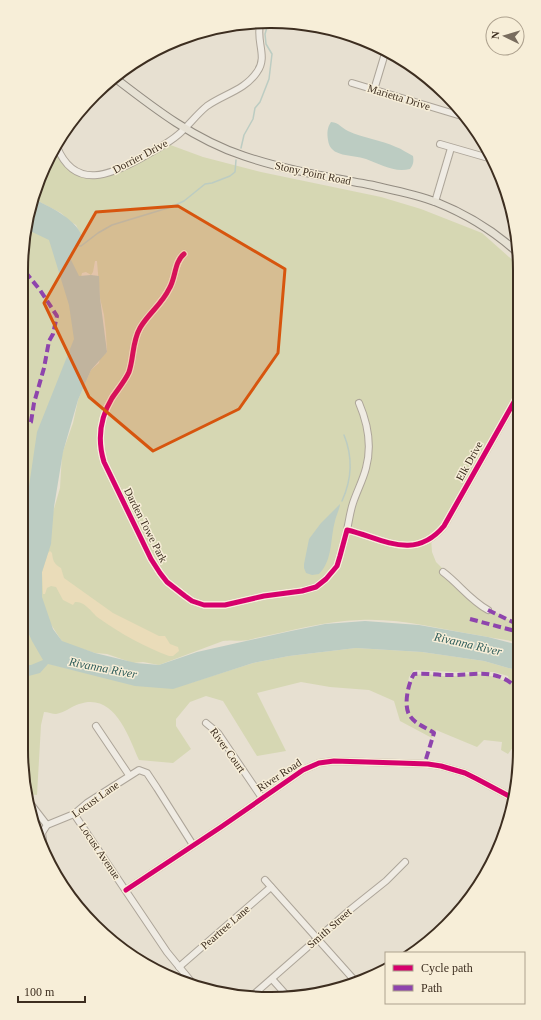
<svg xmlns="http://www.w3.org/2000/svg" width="541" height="1020" viewBox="0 0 541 1020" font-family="Georgia,serif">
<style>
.green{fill:#d6d7b3;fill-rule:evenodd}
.sand{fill:#eadcb9}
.water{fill:#bcccc2}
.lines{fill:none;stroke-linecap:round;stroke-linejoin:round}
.stream{stroke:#bcccc2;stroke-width:1.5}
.minor-casing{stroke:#ada599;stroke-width:8}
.major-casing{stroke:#928b80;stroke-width:9}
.minor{stroke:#efebe3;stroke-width:6}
.major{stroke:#e6e1d4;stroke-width:7}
.quiet{stroke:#8e44ad;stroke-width:4;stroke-dasharray:8 4;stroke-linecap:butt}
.cycleway-casing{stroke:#f7eed8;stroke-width:8}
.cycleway{stroke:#d6006c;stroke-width:5}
.marked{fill:#d7550e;fill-opacity:0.2;stroke:#d7550e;stroke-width:3;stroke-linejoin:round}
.labels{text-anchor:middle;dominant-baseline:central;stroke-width:3;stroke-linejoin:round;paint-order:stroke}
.street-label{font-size:11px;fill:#3d2e20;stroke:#f7eed8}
.water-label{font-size:12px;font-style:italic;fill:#2f5d5a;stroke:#f7eed8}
.rim{fill:none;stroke:#3d2e20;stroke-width:2}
</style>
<rect width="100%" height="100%" fill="#e7e0d1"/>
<path class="green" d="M165 143 203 157 261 172 381 197 421 209 482 233 518 265V394L447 523 431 538 432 552 436 562 444 570 482 605 519 625V643C505 639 491 638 477 635 439 629 400 618 360 620 325 621 290 631 256 638 241 643 236 639 223 641L159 665 143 662 133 663 107 654 95 653 63 643 50 623 38 591 53 512 60 488 62 454 73 423 78 400 91 370 99 363 100 358 107 352 106 333 104 315 100 298 97 261H95L93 272 91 275 86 272 82 273 81 277 86 322 24 607 50 664 73 670 187 684 253 663 289 656 356 648 422 652 484 661 519 671V739L508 754 501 750 502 742 484 740 477 747 436 730 432 738 400 721 394 701 369 690 330 687 301 682 257 693 286 751 257 756 223 701 206 696 190 702 176 719V726L191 749 173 763 139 760C128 735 114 692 79 704 72 706 64 713 56 714 52 714 48 712 44 712L41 725 37 795 28 794 21 749 22 254 30 222 70 257 73 250 83 239 76 225 69 221 61 213 36 200 47 160 57 147 70 167 90 174 110 172ZM414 670 454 672H494L508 676 510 683C497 678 484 673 469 674 461 675 453 677 444 676 436 676 425 672 417 675 410 677 411 685 407 689L409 677Z"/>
<path class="sand" d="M50 551 52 553C53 561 54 564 61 568L64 578 113 613 159 636H165L170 644 178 647 179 651 173 656H169C145 647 121 634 100 619 92 614 86 601 75 602L73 605 63 600 56 587 51 586 47 588 45 594H43L42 572 48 553Z"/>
<g class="water">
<path d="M331 122C340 123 340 127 348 131 363 138 381 140 396 147 402 149 407 153 413 156 414 162 413 165 410 169 394 173 380 164 366 159 352 154 330 158 328 140 327 133 327 128 331 122Z"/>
<path d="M36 200C52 208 78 220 83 239L73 250 70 258 79 276 91 275 99 276 100 298 107 352 91 370 78 400 63 452 54 507 51 544 42 572V597L53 629 62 641 95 653 136 663 159 665 197 652 291 631 325 624 365 621 419 625 488 637 519 645V671L484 661 422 652 356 648 289 656 253 663 173 689 135 686 48 664 40 673 21 678V665H31L43 660 32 641 21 617V574L24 520 37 432 74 339 69 305 49 240 28 230Z"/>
<path d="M340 504C340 508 336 516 335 521 330 539 333 560 319 574L312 575 306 573 304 568V564L309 539 321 523Z"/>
</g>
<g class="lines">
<g class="stream">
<path d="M241 148 244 135 253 119 255 108 260 102 269 79 272 54 266 44 265 34 268 24"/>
<path d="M75 245 81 246 98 233 112 225 171 207 184 201 205 184 212 183 230 176 235 172 236 160"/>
<path d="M342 501C352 479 353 457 344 435"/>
</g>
<defs>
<g id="minor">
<path d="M352 83 468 118"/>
<path d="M374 90 386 50"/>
<path d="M440 144 492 159"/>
<path d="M57 147C75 191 111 175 143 157 155 150 169 143 179 134 189 125 197 114 207 106 224 94 245 90 257 72 268 57 256 42 260 25"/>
<path d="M435 202 451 148"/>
<path d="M184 254C174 262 176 278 169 289 162 304 148 314 140 328 132 342 134 357 129 372 125 381 118 389 112 398 100 418 97 439 104 462L151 559 160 573 167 582 185 596 192 601 204 605H225L264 596 302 591 316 587 326 579 337 566 340 556 347 530C382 538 414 562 444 526L518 395"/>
<path d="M347 530C349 521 350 512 353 503 357 491 363 480 366 468 372 446 368 424 359 403"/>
<path d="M443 572C459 584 470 600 488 610"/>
<path d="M206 723 218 733 262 798"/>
<path d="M96 726 129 775"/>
<path d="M30 803 47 825"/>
<path d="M74 814 167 952 194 985"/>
<path d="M44 848 42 833 47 825 74 814 87 803 139 770 147 773 157 788 193 845"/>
<path d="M265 880 356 982"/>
<path d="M126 890 221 827 303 770 319 763 334 761 399 763 428 764 441 766 465 773 477 779 511 797"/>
<path d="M179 967 271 887"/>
<path d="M272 979 289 998"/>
<path d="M253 995 351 909 386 881 405 862"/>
</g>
<path id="major" d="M115 78C155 109 195 140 244 156 285 170 329 177 371 185 393 190 415 194 436 202 466 214 494 231 518 253"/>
</defs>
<use href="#minor" class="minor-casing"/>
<use href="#major" class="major-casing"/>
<use href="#minor" class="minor"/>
<use href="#major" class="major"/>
<g class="quiet">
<path d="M21 429 31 422 34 403 44 368 49 341 53 334 57 316 40 290 22 268"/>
<path d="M488 610 519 625"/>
<path d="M470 619 519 632"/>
<path d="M426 759 434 733C427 728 415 724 410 716 403 707 408 683 414 674 425 673 435 675 446 675 474 676 496 666 519 690"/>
</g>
<defs>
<g id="cycleway">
<path d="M184 254C174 262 176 278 169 289 162 304 148 314 140 328 132 342 134 357 129 372 125 381 118 389 112 398 100 418 97 439 104 462L151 559 160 573 167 582 185 596 192 601 204 605H225L264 596 302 591 316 587 326 579 337 566 340 556 347 530C382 538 414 562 444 526L518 395"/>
<path d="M126 890 221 827 303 770 319 763 334 761 399 763 428 764 441 766 465 773 477 779 511 797"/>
</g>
</defs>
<use href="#cycleway" class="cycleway-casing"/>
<use href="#cycleway" class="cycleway"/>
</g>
<path class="marked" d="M178 206 285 269 278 353 239 409 153 451 89 397 44 303 96 212Z"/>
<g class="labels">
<g class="street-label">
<text transform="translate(399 97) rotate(17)">Marietta Drive</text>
<text transform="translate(140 156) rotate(-28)">Dorrier Drive</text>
<text transform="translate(313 173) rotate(12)">Stony Point Road</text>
<text transform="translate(469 461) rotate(-61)">Elk Drive</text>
<text transform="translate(146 525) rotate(63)">Darden Towe Park</text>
<text transform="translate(228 750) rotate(54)">River Court</text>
<text transform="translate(279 775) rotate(-33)">River Road</text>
<text transform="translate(95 799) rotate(-35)">Locust Lane</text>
<text transform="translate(100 851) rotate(56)">Locust Avenue</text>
<text transform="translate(225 927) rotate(-41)">Peartree Lane</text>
<text transform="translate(329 928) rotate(-41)">Smith Street</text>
</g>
<g class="water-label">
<text transform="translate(468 644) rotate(13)">Rivanna River</text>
<text transform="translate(103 668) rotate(11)">Rivanna River</text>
</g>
</g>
<path d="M0 0H541V1020H0ZM270 28H271A242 242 0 0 1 513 270V750A242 242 0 0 1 271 992H270A242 242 0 0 1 28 750V270A242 242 0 0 1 270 28Z" fill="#f7eed8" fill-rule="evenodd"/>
<path class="rim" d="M270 28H271A242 242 0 0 1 513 270V750A242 242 0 0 1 271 992H270A242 242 0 0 1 28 750V270A242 242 0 0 1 270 28Z"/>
<rect x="385" y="952" width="140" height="52" fill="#f7eed8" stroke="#ada18e"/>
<rect x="393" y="965" width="20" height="6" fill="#d6006c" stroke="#ada18e"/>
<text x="421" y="972" font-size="12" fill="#3d2e20">Cycle path</text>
<rect x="393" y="985" width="20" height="6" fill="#8e44ad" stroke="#ada18e"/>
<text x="421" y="992" font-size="12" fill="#3d2e20">Path</text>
<g transform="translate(505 36) rotate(275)"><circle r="19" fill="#f7eed8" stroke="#ada18e"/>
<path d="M0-3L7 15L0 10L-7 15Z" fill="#786c5e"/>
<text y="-6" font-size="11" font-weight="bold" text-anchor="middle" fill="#3d2e20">N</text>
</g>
<path d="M18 996v6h67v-6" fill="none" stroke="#3d2e20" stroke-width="2"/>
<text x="24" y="996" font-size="12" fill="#3d2e20" stroke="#f7eed8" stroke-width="3" paint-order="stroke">100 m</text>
</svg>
